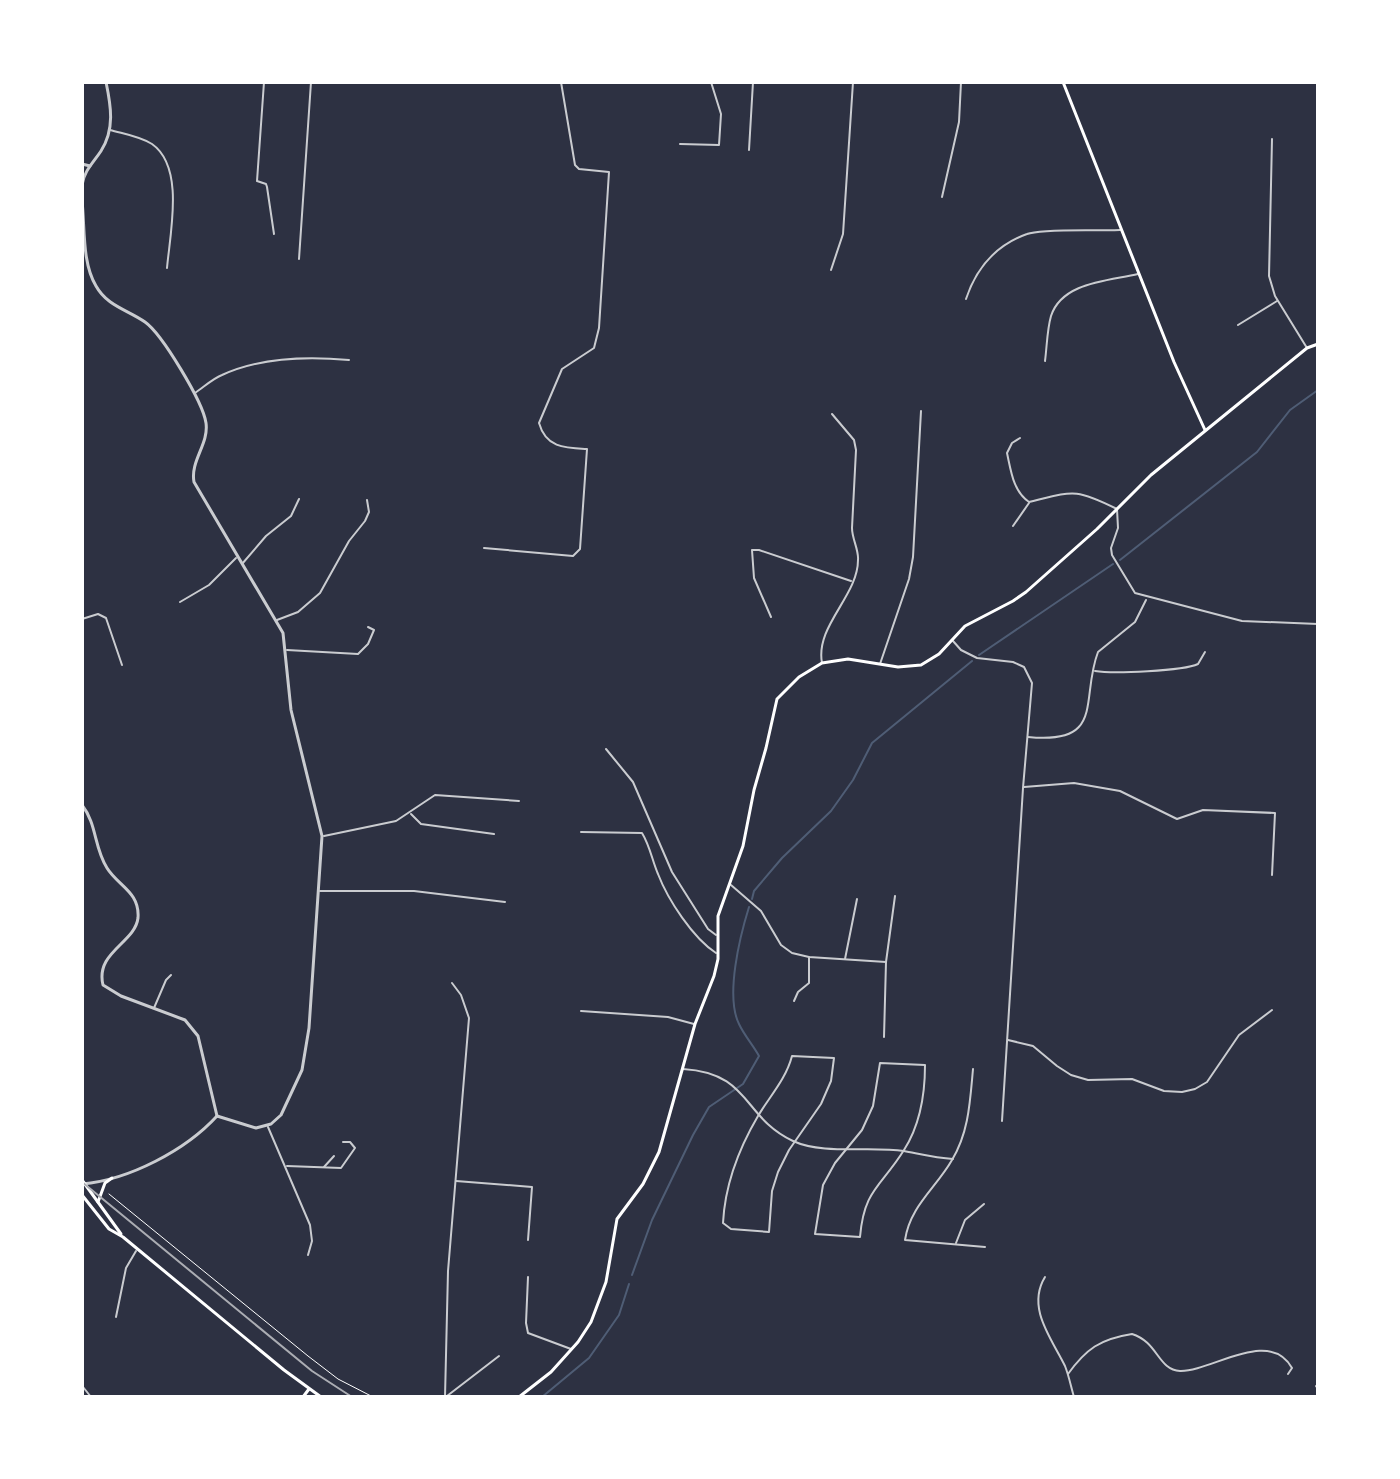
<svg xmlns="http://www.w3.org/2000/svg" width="1400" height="1479" viewBox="0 0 1400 1479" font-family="'PT Sans',sans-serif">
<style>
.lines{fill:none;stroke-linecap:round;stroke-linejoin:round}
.stream{stroke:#4f5d75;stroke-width:2}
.path{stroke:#fff;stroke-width:1}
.minor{stroke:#caccd0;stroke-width:2}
.tertiary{stroke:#caccd0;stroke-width:3}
.secondary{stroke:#fff;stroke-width:3}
.primary{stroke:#fff;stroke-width:3}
.rail{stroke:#abadb3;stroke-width:2}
</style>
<rect width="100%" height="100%" fill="#2d3142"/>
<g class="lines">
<g class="stream">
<path d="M1120 560 1257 452 1290 410 1318 390"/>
<path d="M979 655 1113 564"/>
<path d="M752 899 754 891 782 858 831 811 853 780 872 743 972 661"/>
<path d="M632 1275 652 1220 693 1135 709 1107 743 1084 759 1056C753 1045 744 1035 739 1024 725 996 740 936 749 907"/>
<path d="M542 1397 589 1358 619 1315 629 1284"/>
</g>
<path class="path" d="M109 1194 308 1356 338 1379 373 1397"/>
<g class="minor">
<path d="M264 82 257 181 266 184 267 187 274 234"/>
<path d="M645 82 651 83"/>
<path d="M110 130C124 134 139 136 152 144 185 167 170 233 167 268"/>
<path d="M1272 139 1269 276 1275 296 1307 348"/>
<path d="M680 144 719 145 721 114 711 82"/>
<path d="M749 150 753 82"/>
<path d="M942 197 959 122 961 82"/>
<path d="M299 259 311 82"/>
<path d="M831 270 843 234 853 82"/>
<path d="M966 299C976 269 996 245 1027 234 1042 228 1101 231 1120 230"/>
<path d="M1238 325 1277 301"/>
<path d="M1045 361C1047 346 1047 330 1051 316 1062 282 1108 281 1138 274"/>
<path d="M195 393C204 387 212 379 222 375 261 357 306 356 349 360"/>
<path d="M1020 438 1012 443 1007 453C1011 471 1013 491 1029 502 1074 491 1075 488 1117 509L1118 528 1111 548 1112 555 1135 593 1242 621 1318 624"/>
<path d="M1013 526 1029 503"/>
<path d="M484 548 573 556 580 549 587 449C565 448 546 448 539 423L562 369 594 348 599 328 609 172 579 169 575 165 561 82"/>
<path d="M242 564 266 536 291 516 299 499"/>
<path d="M180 602 209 585 236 558"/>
<path d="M771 617 754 578 752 550H759L851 581"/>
<path d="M82 619 98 614 106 618 122 665"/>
<path d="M277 620 298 612 320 593 349 541 365 521 369 512 367 500"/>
<path d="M953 641 961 650 977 658 1013 662 1024 667 1032 683 1023 788 1002 1121"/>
<path d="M287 650 358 654 368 644 374 630 368 627"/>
<path d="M822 663C815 626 858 596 858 560 859 550 852 539 852 528L856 450 854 440 832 414"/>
<path d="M880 664 909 579 913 557 921 411"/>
<path d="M1095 671C1113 674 1183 671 1198 664L1205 652"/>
<path d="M1028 737C1106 745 1080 699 1098 652L1135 622 1146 600"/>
<path d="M606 749 633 782 672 872 708 929 716 935"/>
<path d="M1024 787 1074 783 1120 791 1177 819 1203 810 1275 813 1272 875"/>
<path d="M411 814 421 824 494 834"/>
<path d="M581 832 642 833C650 846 652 860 658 874 668 900 693 938 716 953"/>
<path d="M324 836 396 821 435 795 519 801"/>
<path d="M731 885 761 911 781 945 792 953 809 957 886 962"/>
<path d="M320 891H414L505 902"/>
<path d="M845 959 857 899"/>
<path d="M794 1001 798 992 809 983V957"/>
<path d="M154 1008 166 980 171 975"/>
<path d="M581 1011 668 1017 694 1024"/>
<path d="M884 1037 886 962 895 896"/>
<path d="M1008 1040 1033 1046 1057 1066 1071 1075 1088 1080 1132 1079 1164 1091 1182 1092 1195 1089 1207 1082 1239 1035 1272 1010"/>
<path d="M792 1056 834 1058 831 1081 821 1104 789 1150 778 1172 772 1191 769 1232 731 1229 723 1223C725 1184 738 1150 758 1116 770 1096 786 1079 792 1056Z"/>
<path d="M880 1063 925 1065C925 1094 920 1125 904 1150 881 1187 864 1189 860 1237L815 1234 823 1185 835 1163 862 1130 873 1106Z"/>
<path d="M683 1069C751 1073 742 1117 793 1141 823 1155 870 1146 904 1151 920 1154 936 1158 953 1159"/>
<path d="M973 1069C970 1101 969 1132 952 1160 936 1188 910 1206 905 1240L985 1247"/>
<path d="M268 1127 310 1225 312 1241 308 1255"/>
<path d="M287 1166 341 1168 355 1148 350 1142H343"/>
<path d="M324 1167 334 1156"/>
<path d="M456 1181 532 1187 528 1240"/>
<path d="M956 1243 965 1220 984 1204"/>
<path d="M528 1277 526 1323 528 1333 571 1349"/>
<path d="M1045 1277C1026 1308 1052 1339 1065 1366 1069 1376 1071 1387 1074 1397"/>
<path d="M116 1317 126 1268 136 1251"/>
<path d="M1068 1374C1086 1349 1100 1339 1132 1334 1158 1342 1158 1370 1180 1371 1211 1372 1269 1327 1292 1368L1288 1374"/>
<path d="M1316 1386 1318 1389"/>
<path d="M83 1387 91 1397"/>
<path d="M447 1396 499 1356"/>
<path d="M445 1397 448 1271 469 1018 461 995 452 983"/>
</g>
<g class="tertiary">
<path d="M82 164 90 166"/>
<path d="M82 185C84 171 93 163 101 151 115 129 111 106 106 82"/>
<path d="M82 201C85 228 82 263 96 286 107 306 128 310 145 322 162 334 203 402 206 423 209 444 190 461 194 482L283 633 291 710 322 836 309 1028 302 1070 281 1115 271 1124 256 1128 217 1116"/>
<path d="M82 805C97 824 94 848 107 868 118 886 140 892 138 918 135 943 95 952 103 985L121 996 185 1020 198 1036 217 1116"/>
<path d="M82 1184C129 1180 186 1150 217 1116"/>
</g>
<g class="secondary">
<path d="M1063 82 1174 362 1205 430"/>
<path d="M303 1397 309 1389"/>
<path d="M519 1397 551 1372 578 1342 591 1322 606 1282 617 1219 643 1184 659 1152 695 1024 714 976 718 959V916L743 846 754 790 766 748 777 699 799 677 822 663 848 659 898 667 921 665 939 654 965 626 1013 601 1026 592 1097 529 1151 475 1307 348 1318 344"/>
</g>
<g class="primary">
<path d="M82 1180 121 1234"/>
<path d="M82 1195 109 1229 123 1237 284 1370 321 1397"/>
<path d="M98 1202 105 1183 112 1178"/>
</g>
<path class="rail" d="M82 1182 312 1371 352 1397"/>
</g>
<rect width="1400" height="1479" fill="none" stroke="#ffffff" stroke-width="168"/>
</svg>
